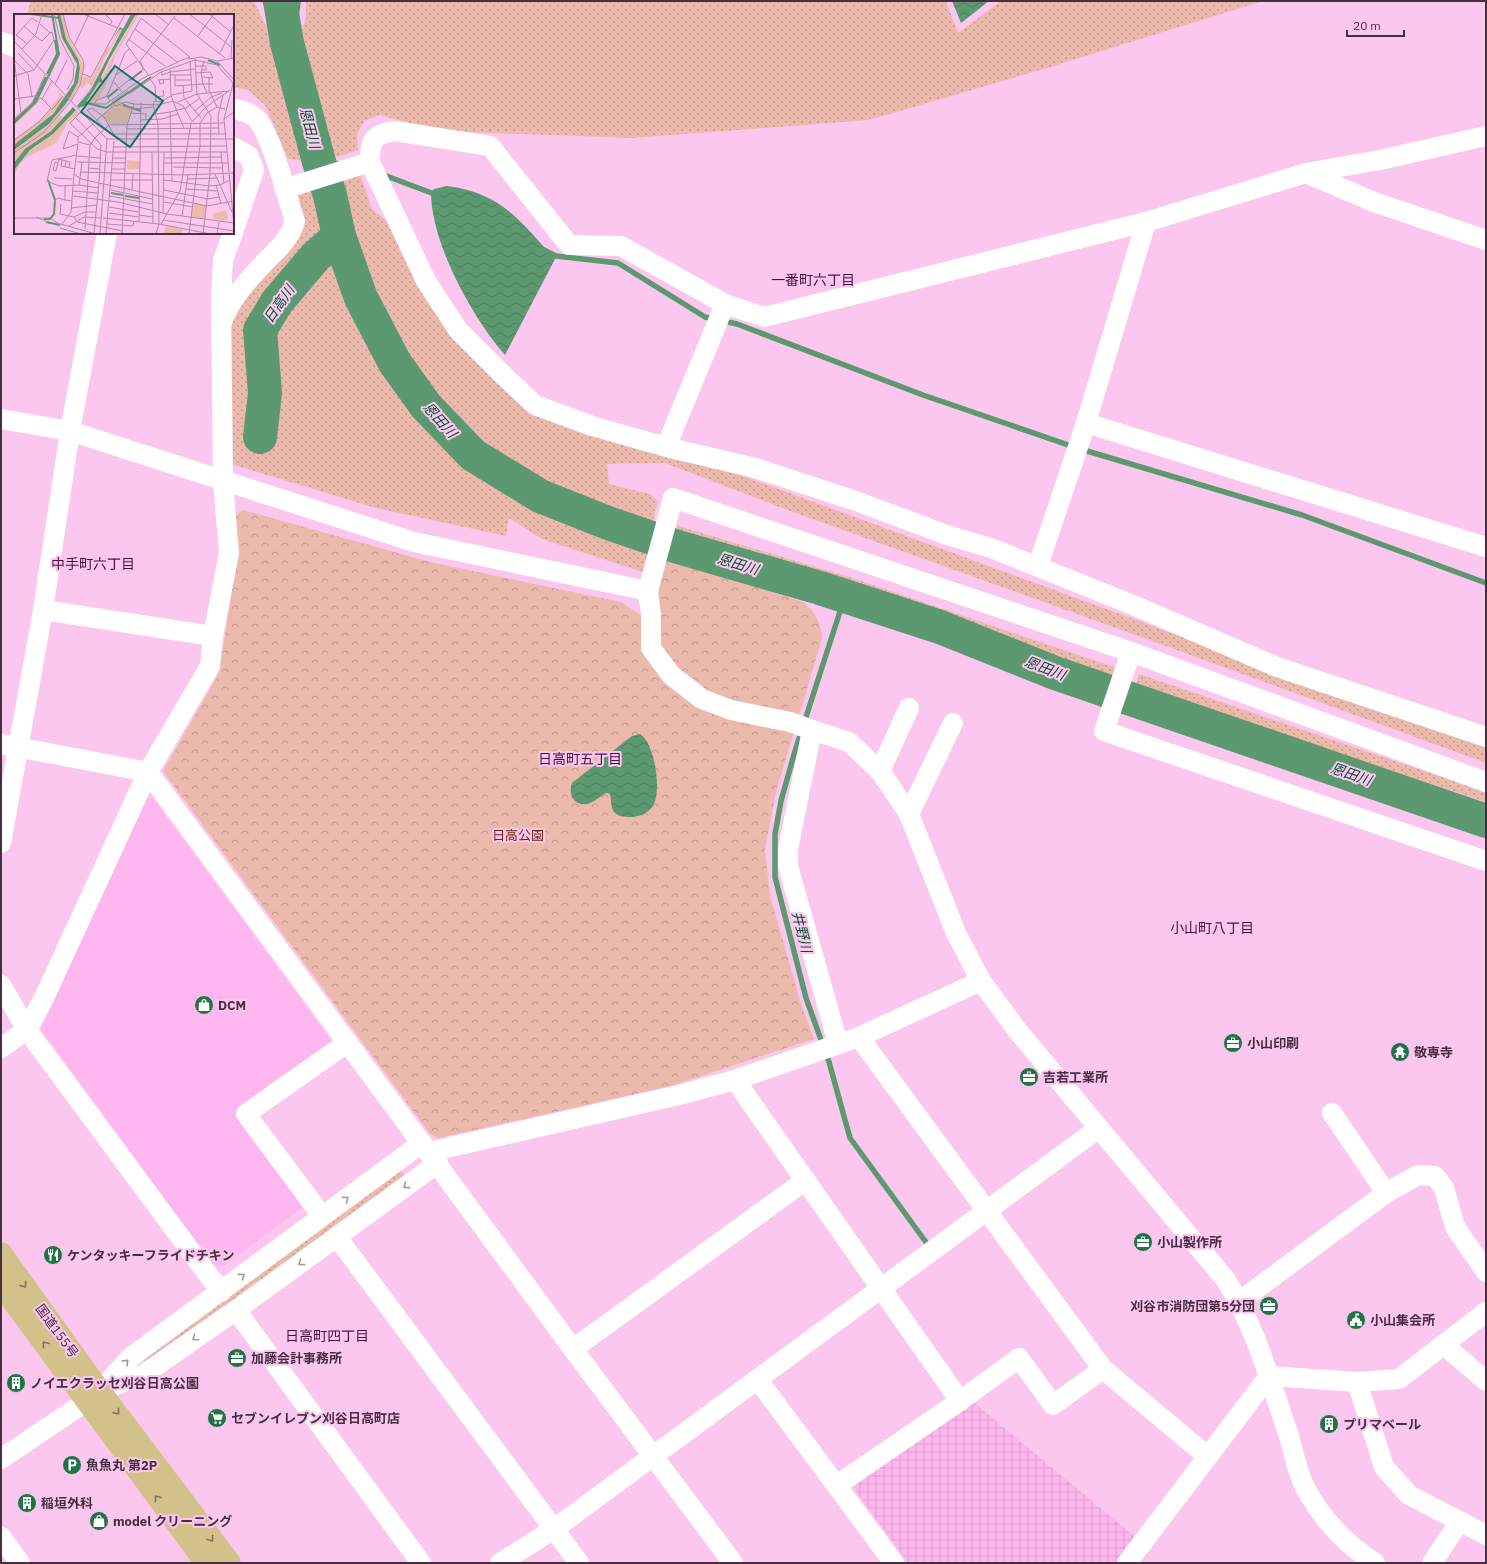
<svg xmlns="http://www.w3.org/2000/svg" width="1487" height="1564" viewBox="0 0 1487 1564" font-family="'IBM Plex Sans','Noto Sans JP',sans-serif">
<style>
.built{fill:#feb7ee}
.industrial{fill:url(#industrial-grid)}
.grass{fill:url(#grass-dots)}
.park{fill:url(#park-crowns)}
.water{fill:url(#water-waves)}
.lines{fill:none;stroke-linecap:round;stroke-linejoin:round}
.stream{stroke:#5c9971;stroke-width:5.5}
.river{stroke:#5c9971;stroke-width:34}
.minor{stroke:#fff;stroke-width:20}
.trunk{stroke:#d2c28a;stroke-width:22}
.oneway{stroke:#a296a0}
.oneway2{stroke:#857062}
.labels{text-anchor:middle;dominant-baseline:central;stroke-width:4;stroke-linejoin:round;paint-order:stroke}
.park-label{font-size:13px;fill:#762411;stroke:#fbc7ef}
.poi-label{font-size:13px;font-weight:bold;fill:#462d41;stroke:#fbc7ef;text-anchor:start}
.street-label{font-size:13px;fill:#462d41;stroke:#fbc7ef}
.water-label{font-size:14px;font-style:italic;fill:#01502a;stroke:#fbc7ef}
.neighbourhood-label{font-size:14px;fill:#45113d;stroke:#fbc7ef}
.inset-river{fill:none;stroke:#5c9971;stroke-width:2}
.inset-road{fill:none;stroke:#b389a9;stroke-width:1}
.view{fill:#0f766e;fill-opacity:0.15;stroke:#0f766e;stroke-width:2}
.inset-edge{fill:none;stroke:#462d41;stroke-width:2}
</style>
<defs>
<pattern id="industrial-grid" width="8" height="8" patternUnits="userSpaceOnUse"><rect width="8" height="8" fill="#feb7ee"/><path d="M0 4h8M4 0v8" fill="none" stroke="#db9ecd"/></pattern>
<pattern id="grass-dots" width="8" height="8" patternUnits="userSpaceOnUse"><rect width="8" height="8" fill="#ecbaad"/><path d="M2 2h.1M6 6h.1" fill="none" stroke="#c1988e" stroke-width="1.8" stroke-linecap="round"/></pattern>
<pattern id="park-crowns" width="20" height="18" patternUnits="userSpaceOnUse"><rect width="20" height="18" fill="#ecbaad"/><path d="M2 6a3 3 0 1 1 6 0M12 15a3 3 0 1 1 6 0" fill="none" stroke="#c1988e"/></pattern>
<pattern id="water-waves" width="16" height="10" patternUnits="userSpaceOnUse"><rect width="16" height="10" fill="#5c9971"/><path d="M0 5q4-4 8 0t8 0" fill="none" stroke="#4e7d5e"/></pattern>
</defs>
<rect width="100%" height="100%" fill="#fbc7ef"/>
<path class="built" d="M144 799H153L332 1042 235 1112 303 1207 222 1267 213 1265 41 1029Z"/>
<path class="industrial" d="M972 1401 1134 1536 1115 1563H908L853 1487Z"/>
<g class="grass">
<path d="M31 1H254L282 60 310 161 288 159 265 105 248 90 233 87V15H27Z"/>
<path d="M306 1H946L958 33 1001 1H1263L1047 68 869 120 632 138 464 132 413 124 379 115 364 121 357 134 358 150 329 160 316 113 296 48 306 18Z"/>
<path d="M360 174 372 209 393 226 423 286 534 409 688 456 1325 689 1486 745V763L1166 646 793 512 665 463 607 464 609 484 650 494 658 501 652 524C607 507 560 493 519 468 411 404 373 293 339 180Z"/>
<path d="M311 188 322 221 317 240 256 311 248 337 249 447 266 446 267 337 281 305 332 251 356 320 386 375 427 429 466 465 518 500 565 524 648 552 642 572 542 539 509 518 506 536 376 508 231 464 228 331 238 303 258 277 303 230 294 194Z"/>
<path d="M678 526 852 578 1117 668 1113 679 847 587 676 538Z"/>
<path d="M1139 674 1486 792V802L1136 686Z"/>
<path d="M400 1170 405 1177 147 1366 142 1359Z"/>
</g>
<path class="park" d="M243 510 434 563 621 602 639 614 658 596 664 555 803 602C816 613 821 622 822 639L776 792 765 849 770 895 801 1004 814 1039 671 1086 439 1138 430 1134 163 771 219 673 238 552 231 518Z"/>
<g class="water">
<path d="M262 1H301L296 36 278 37Z"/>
<path d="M952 1H989L961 23Z"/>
<path d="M447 186C502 193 520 221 555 259L505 355C472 317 431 243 431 192L434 189Z"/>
<path d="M640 734C655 743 662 791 653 806 648 813 641 816 632 817 626 817 619 817 615 813 609 807 613 800 609 793H606C601 796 593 803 587 804 573 806 568 794 572 783L632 736Z"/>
</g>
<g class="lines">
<g class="stream">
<path d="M319 162 338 164"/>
<path d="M381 174 437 195"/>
<path d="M542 249 556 256 618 263 705 317 737 324 923 395 1077 448 1302 515 1486 583"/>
<path d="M845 596 795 751 781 801 775 834V877L806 998 829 1062 850 1138 931 1249"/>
</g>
<g class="river">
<path d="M280 1 287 43 319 162 330 195 339 236 361 298 395 363 426 406 473 455 540 496 608 523 678 547 820 588 940 627 1055 673 1486 821"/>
<path d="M260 437 265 393 260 330 277 302 316 256 339 236"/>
</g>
<g class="minor">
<path d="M1 42 15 47"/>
<path d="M233 147 249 156 254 170 233 232"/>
<path d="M1306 173 1374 202 1486 240"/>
<path d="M284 189 370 162"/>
<path d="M725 304 764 317 1146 222 1306 173 1380 160 1486 136"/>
<path d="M222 322C231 298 249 279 266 261 279 248 290 239 295 221 287 198 271 132 256 118 249 112 241 110 233 109"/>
<path d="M1 419 70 431 414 542 648 591"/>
<path d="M1086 423 1486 547"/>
<path d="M666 447 725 304 621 246 569 245 490 146 395 131C373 134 370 140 370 162L426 281 458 330 504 376 535 405 592 426 666 447 755 468 853 500 947 535 991 548 1133 605 1277 667 1486 737"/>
<path d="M1038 566 1086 423 1146 222"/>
<path d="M43 610 213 636"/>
<path d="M1131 652 1104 731 1486 861"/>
<path d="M812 730 849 742 880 771 909 814 956 933 981 981"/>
<path d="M1 744 148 772 573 1349 733 1563"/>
<path d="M880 771 909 708"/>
<path d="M909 814 953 723"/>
<path d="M1 843 43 610 70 431 107 233"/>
<path d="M1 985 27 1030 221 1292"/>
<path d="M859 1037 1103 1369 1207 1456"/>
<path d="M838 1044 788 866V849L812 730 790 722 731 710 702 699 671 675 651 648V615L648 591 673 498 1131 652 1486 782"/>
<path d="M1 1048 27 1030 44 998 148 772 210 666 213 636 229 553 223 481 221 296 223 260 233 233"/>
<path d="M735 1080 960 1401 837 1485"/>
<path d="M429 1152 679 1095 735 1080 859 1037 981 981 1017 1030 1225 1279C1255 1325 1270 1381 1288 1433 1294 1452 1297 1474 1307 1491 1323 1520 1347 1545 1375 1563"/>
<path d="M1386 1193 1418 1175 1435 1176 1444 1188 1455 1227 1486 1272"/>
<path d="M322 1216 246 1114 348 1042"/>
<path d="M337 1237 579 1563"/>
<path d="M1240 1301 1386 1193 1332 1113"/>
<path d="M236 1310 421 1563"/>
<path d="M1444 1345 1486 1381"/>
<path d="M573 1349 806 1180"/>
<path d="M1269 1376 1357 1382 1399 1379 1486 1312"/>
<path d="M758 1380 894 1563"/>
<path d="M1357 1382 1384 1467 1409 1495 1486 1535"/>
<path d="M104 1389 143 1375 236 1310 438 1163"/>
<path d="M960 1401 1019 1358 1053 1405 1103 1369"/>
<path d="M1 1459 87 1401 100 1391 131 1357 422 1143"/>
<path d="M1 1537 20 1563"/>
<path d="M500 1563 554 1529 1099 1128"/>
<path d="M1127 1563 1269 1376"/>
<path d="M1432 1563 1460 1521"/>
</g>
<g class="trunk">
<path d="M1 1253 100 1391 230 1563"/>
<path d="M1 1285 206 1563"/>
</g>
</g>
<defs><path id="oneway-chevron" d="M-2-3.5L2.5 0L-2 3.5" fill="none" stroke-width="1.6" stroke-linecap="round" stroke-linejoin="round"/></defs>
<g class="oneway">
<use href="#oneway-chevron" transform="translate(406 1186) rotate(144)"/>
<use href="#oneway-chevron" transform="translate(346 1199) rotate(-36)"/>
<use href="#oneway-chevron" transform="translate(301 1263) rotate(144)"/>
<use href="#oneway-chevron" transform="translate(242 1276) rotate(-37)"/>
<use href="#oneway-chevron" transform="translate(195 1338) rotate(145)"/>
<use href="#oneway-chevron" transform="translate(126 1362) rotate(-45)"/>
</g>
<g class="oneway2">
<use href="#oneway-chevron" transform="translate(24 1285) rotate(54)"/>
<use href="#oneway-chevron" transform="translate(45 1344) rotate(-127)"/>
<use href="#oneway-chevron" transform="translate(117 1412) rotate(52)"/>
<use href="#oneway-chevron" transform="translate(157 1498) rotate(-126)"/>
<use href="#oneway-chevron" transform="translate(211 1539) rotate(53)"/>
</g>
<defs>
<symbol id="shop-disc" viewBox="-11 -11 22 22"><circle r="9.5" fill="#207345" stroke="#fbc7ef"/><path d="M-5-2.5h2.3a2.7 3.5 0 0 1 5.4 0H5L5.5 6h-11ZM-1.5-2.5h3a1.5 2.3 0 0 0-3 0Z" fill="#fff"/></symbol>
<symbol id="office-disc" viewBox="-11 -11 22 22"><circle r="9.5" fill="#207345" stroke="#fbc7ef"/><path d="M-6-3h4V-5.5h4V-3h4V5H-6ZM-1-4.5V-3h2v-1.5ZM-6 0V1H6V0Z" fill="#fff"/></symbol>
<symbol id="temple-disc" viewBox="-11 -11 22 22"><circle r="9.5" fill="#207345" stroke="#fbc7ef"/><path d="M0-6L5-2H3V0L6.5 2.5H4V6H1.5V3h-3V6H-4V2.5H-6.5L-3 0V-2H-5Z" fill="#fff"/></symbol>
<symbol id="restaurant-disc" viewBox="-11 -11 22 22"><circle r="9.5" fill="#207345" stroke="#fbc7ef"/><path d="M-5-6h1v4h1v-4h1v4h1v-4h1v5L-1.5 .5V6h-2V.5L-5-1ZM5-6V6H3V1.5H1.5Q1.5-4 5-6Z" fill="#fff"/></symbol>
<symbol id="civic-disc" viewBox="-11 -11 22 22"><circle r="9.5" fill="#207345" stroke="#fbc7ef"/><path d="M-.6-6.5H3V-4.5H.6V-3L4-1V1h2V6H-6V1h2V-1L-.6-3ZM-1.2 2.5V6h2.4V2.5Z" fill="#fff"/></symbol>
<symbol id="building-disc" viewBox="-11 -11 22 22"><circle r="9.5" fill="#207345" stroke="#fbc7ef"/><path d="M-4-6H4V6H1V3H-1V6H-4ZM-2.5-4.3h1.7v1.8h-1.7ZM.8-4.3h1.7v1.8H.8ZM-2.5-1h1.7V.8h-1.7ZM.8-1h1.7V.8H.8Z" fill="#fff"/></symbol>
<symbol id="supermarket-disc" viewBox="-11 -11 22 22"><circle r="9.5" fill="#207345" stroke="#fbc7ef"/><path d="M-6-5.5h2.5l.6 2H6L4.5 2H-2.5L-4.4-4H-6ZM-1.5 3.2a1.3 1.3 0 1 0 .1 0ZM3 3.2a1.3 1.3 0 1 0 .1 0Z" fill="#fff"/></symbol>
<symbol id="parking-disc" viewBox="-11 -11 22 22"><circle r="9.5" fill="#207345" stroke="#fbc7ef"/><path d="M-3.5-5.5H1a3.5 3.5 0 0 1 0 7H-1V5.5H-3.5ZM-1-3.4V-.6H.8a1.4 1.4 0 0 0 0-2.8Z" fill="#fff"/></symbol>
</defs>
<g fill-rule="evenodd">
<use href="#shop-disc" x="193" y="994" width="22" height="22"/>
<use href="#office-disc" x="1222" y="1032" width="22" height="22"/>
<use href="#temple-disc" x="1389" y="1041" width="22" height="22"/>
<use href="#office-disc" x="1018" y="1066" width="22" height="22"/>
<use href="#office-disc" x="1132" y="1231" width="22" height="22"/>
<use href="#restaurant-disc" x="42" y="1244" width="22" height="22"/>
<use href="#office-disc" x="1258" y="1295" width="22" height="22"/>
<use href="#civic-disc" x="1345" y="1309" width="22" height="22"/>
<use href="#office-disc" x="226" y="1347" width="22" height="22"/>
<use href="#building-disc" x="5" y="1372" width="22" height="22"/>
<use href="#supermarket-disc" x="206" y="1407" width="22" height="22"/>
<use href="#building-disc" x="1318" y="1413" width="22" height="22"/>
<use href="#parking-disc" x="61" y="1454" width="22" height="22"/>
<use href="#building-disc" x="16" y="1492" width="22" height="22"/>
<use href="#shop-disc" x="88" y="1510" width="22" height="22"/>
</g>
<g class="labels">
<g class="park-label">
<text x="518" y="835">日高公園</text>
</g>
<g class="poi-label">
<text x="218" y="1005">DCM</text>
<text x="1247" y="1043">小山印刷</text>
<text x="1414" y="1052">敬専寺</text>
<text x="1043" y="1077">吉若工業所</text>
<text x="1157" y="1242">小山製作所</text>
<text x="67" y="1255">ケンタッキーフライドチキン</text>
<text x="1255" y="1306" text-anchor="end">刈谷市消防団第5分団</text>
<text x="1370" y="1320">小山集会所</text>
<text x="251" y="1358">加藤会計事務所</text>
<text x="30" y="1383">ノイエクラッセ刈谷日高公園</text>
<text x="231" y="1418">セブンイレブン刈谷日高町店</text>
<text x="1343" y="1424">プリマベール</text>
<text x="86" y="1465">魚魚丸 第2P</text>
<text x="41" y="1503">稲垣外科</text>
<text x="113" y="1521">model クリーニング</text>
</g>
<g class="street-label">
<text transform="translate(57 1331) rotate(54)">国道155号</text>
</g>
<g class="water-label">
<text transform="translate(310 128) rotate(75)">恩田川</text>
<text transform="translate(279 304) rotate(-55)">日高川</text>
<text transform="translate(440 420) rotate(48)">恩田川</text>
<text transform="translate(738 564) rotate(17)">恩田川</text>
<text transform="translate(1045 668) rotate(21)">恩田川</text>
<text transform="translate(1351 774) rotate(19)">恩田川</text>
<text transform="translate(802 932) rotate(76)">井野川</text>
</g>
<g class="neighbourhood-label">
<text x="813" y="280">一番町六丁目</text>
<text x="93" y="564">中手町六丁目</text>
<text x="580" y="759">日高町五丁目</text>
<text x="1212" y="928">小山町八丁目</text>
<text x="327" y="1336">日高町四丁目</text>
</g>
</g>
<g transform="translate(14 14)">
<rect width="220" height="220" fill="#fbc7ef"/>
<path d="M46 0H49L54 23 70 52 67 67 57 86 56 84 66 60V49L52 25ZM122 0H125L101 42 91 74 80 91 75 90 74 87 85 68 90 69 88 63ZM106 15 108 16 90 45 76 77 73 81 62 92 78 73 73 68 68 75 66 72 70 62 78 64 94 32 96 34ZM43 76 51 84 43 94 30 109 0 131V126L31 102 38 93 30 86V85L38 92 46 82ZM23 83 26 85 23 90 0 111V106ZM54 87 46 101 49 103 41 113 11 135 0 149V136L35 111ZM62 96 66 100 54 108 42 129 13 143 5 151 0 161 1 155 12 140 39 120Z" fill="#ecbaad"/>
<path d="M105 86 118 96 112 110H95L88 102ZM113 146 126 147V155H113ZM180 189 192 192 191 205 177 203ZM212 196 214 205 209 207 200 205 199 200ZM152 212 169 216 168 220H150Z" fill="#ecbaad"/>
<path d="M43 0H46L52 25 64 45 66 54 64 68 54 87 35 110 0 136V131L39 100 60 69 63 50 48 24ZM117 0H122L95 46 87 63 90 69 85 68 73 87 75 90 65 94 63 92 76 77 108 16 106 15 99 25 106 13 109 15ZM59 93 62 96 39 120 16 136 0 156V149L11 135 37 117Z" fill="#5c9971"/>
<path class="inset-river" d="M17 0 45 4M194 46 206 51M33 60 43 40 41 26M116 66 128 57M94 83 104 75M73 89 92 94 137 63M109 91 127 97M0 107 19 90 32 63M0 109 22 88 45 40 38 0M97 179 109 181M111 182 125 184M30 205H36L40 200 41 186 34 166M32 208 46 211"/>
<path class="inset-road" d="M20 0H36M40 0 46 25 60 52 59 65 53 76M49 0 55 23 69 46 70 53 66 71 57 87M69 0 104 14M91 0 98 7 96 11M141 0 155 11M175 0 191 12 184 22M195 0 217 18M200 0 191 12 217 33M160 4 211 44M10 12 20 21M121 15 127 4 176 43 163 48 121 15 112 30 135 62M21 22 28 27 36 19 26 10M114 25 151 52M0 27 93 125H220M12 29 2 21 18 4 24 8M60 32 75 0M8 35 22 20 28 0M4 39 20 56M206 39 220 11M217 44 218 26M0 45 7 99M174 45 187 43 203 47 220 66M181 45 183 80 215 77M0 46 14 60M176 47 178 77 157 81 159 87 169 92 178 107M190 47 187 58 189 70H199M203 47 220 44M181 52H192V56H188M130 56 126 47 161 2M156 56 157 81M147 58 148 61 156 58 181 55M182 59 196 58 199 64 188 63M14 60 18 83M69 60 77 63 111 0M102 61 123 47M156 61H177M161 61V72L189 70 193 79M0 62 20 56 40 26 38 18 36 19M195 63V78M136 65 141 72 142 86 139 90M144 66 156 65M145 66 146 70 150 69 149 65M161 66H177M220 66 210 105 220 212M100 68 108 78M41 70 53 46M169 72 170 84 187 104M105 74 129 55M113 77 115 80 147 58 181 46 203 51 220 70M114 77 98 88 102 92 111 88 120 90M196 78 203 93 211 95M93 82 111 39 115 35M142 83 150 82 149 76M0 85 21 82 28 85M141 87 146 88 157 82M164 88 183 80 197 102 196 160 189 220M108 89 119 95M81 90H92L129 64 164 48M139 90 144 110 145 210 142 220M80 91 83 86 93 82 96 87M119 95 140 93M38 96 49 82M73 96 96 120H112M73 96 78 94 90 103 100 121M181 97 197 83 208 79M66 99 56 109 83 135 93 138H213M117 99 132 100V105M142 100 156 98M62 104 81 124 76 131 71 215M0 105 18 89 31 61M210 105 220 98M127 106 148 105 164 100 170 114M113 111 120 90 144 91 159 87 164 100M113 115 205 114M86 119 95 111 210 109M113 120H211M205 120 204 102 209 81M0 126 25 108 37 94 28 85 38 67M64 130 49 135 55 117 64 123M76 131 64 128V123L100 91M99 133 212 132M138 138 139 209M207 138 210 169M0 139 29 119 56 88M63 141 38 146 33 167 45 172 65 171M63 142 86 144M99 144H112M150 144 208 143M48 146 47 152 61 155M63 148 112 149M68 148 65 171 85 174M44 149 41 148 39 156 42 157 45 145 52 147M150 149H214M51 153 52 147 56 148 55 154M159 153 209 154M74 154 86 155M98 155H112M66 158 168 161 220 159M60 160 64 129M201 160 218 198M40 164 58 165M173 165 203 164M97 166H111M111 166H138M150 166 195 172 206 171 216 166M158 167 156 98 172 94 186 84M202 171 207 190M51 172V186L58 187M118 175 119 160M172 175 204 177M97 176 138 185M150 176 194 185 205 183M59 177 84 179M59 182 104 188 153 200 220 209M96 182 138 190M40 187 44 184 51 186M150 188 179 193M47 190 46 200 60 203 63 208 109 217M95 193 125 198M57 194 83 191M95 199 125 203M149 199 150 138M125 201 139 203M168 202 174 161M22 203 34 208M60 203 71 198H82M1 204H36M37 204 43 209 82 220M89 204 145 210 197 220M149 206 220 217M125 208 127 89M48 210 57 198 60 160 67 165 85 169 87 131 81 124 86 119M93 210 119 212 120 207M147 210 166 177 177 109 192 93 216 76M55 212 70 203 87 204M46 214 67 220M80 219 85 169 193 192 220 187M86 220 93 125M92 220 100 127M108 220 113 111M175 220 186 132V109L193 99 203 93M203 220 205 208"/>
<path class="view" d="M101 52 149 87 116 133 67 98Z"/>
<rect width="220" height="220" class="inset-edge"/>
</g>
<rect width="1487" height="1564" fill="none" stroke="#462d41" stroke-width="4"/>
<path d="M1347 30v6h57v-6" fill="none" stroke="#462d41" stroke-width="2"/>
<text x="1353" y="30" font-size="12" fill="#462d41" stroke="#fbc7ef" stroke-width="3" paint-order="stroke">20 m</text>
</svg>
